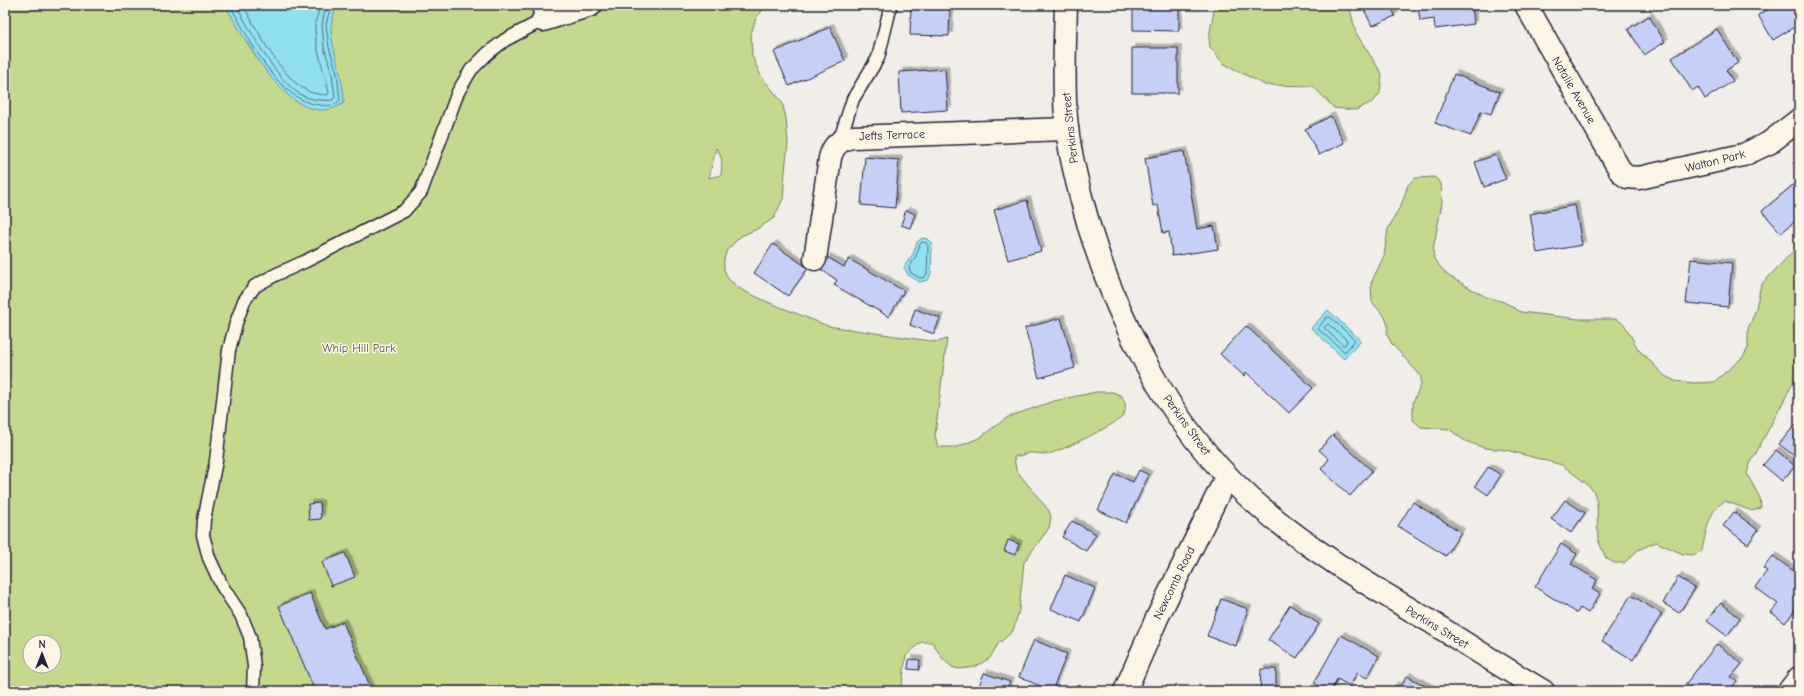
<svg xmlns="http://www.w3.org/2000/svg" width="1804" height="696" viewBox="0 0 1804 696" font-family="'Comic Neue',sans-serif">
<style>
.green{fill:#c4d98e;stroke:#737e64;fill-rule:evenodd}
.water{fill:#91e0ef;stroke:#6594a7}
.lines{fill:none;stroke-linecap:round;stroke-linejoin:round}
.shore{stroke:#4e6e83;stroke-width:1}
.building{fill:#c6d0f7;stroke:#22223b;filter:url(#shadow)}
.lane-casing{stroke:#22223b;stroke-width:15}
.street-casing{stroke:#22223b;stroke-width:25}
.secondary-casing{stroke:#22223b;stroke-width:25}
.lane{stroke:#fcf5e5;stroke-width:12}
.street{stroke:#fcf5e5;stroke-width:22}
.secondary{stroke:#fcf5e5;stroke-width:22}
.labels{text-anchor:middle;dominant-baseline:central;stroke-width:3;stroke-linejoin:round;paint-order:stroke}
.street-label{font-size:12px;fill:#22223b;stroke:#fcf5e5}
.park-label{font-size:12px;fill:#535954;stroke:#fcf5e5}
</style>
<defs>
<filter id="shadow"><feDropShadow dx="3.5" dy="-3.5" stdDeviation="0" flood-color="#0004"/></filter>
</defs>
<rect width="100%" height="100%" fill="#f1eee9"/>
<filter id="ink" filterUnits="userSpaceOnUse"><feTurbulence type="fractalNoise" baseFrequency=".025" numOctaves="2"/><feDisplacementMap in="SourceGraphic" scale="8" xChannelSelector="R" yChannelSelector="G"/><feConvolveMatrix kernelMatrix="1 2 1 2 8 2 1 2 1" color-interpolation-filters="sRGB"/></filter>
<g filter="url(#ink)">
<g class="green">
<path d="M5 5H782L766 6 756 18 751 34 752 56 761 76 782 102 786 118 788 143 785 171 783 199 774 218 757 229 741 236 727 250 724 259V269L728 279 742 290 770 303 828 326 937 342 947 339 935 435 938 447H957L979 438 1008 417 1054 401 1096 392H1113L1122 396C1126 403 1127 409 1123 416 1117 424 1059 452 1048 454 1042 455 1036 452 1029 453 1024 454 1019 456 1014 457L1016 470 1049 511 1051 517 1049 528 1024 562 1019 610 1013 631 998 644 990 658 975 667 959 669 952 667 943 659 932 642H921L906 656 901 691H5ZM716 148C723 155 722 166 721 175L709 178ZM30 642H54V666H30Z"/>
<path d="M1215 5H1349L1356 33 1382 74 1380 93 1374 101 1356 110 1334 108 1313 86 1265 85 1223 63 1210 47 1209 37Z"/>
<path d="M1434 177 1441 183 1442 203 1433 250 1434 259 1447 275 1486 297 1504 302 1521 312 1579 319H1616L1624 324 1638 349 1665 376 1675 381 1695 383 1714 382 1743 357 1748 348V329L1755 312 1761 285 1799 245V372L1749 466 1747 474 1760 498 1761 508 1752 511 1725 501C1708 510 1706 533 1702 550L1693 555 1683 554 1656 542 1638 550 1624 563H1614L1606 558 1598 540 1597 503 1594 492 1587 484 1562 465 1506 450 1485 448 1465 441 1449 429 1421 427 1413 420V402L1421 385V376L1392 344 1387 335 1388 326 1385 317 1372 302 1371 283 1384 256 1388 229 1402 203 1408 185 1415 178Z"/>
</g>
<g class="water">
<path d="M225 5H335C336 14 330 22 331 32 334 57 344 79 344 103 292 137 246 39 225 5Z"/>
<path d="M922 238 928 239 932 243 931 274 928 280 920 282 908 275 904 267 913 254 917 242Z"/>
<path d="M1328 310 1361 341 1344 359 1311 328Z"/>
</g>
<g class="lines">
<g class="shore">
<path d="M230 5C249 38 278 102 320 105 328 106 335 106 340 100L337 73 329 47 326 25 331 5"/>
<path d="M236 5C251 31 276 82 303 96 312 100 324 101 333 100L335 97 332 74 324 47 322 25 326 5"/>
<path d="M243 5C258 31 279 75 306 90 312 94 320 94 327 95L329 93C325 70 314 47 315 24 316 17 320 11 320 5"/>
<path d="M923 242 926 243 928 246 927 273 925 277 920 278 911 273 909 268 916 256 920 244Z"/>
<path d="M1327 317H1330L1355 340 1345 352 1318 329Z"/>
<path d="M1328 324 1347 340 1345 345H1343L1325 329V327Z"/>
</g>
</g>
<g class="building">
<path d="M911 5H950L949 36 910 35Z"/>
<path d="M1133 5H1179V31L1133 30Z"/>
<path d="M1362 5H1391L1395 16 1372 26Z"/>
<path d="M1418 5H1472L1474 24 1435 29 1434 19 1420 21Z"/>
<path d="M1764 5H1799V24L1773 40 1758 15 1767 10Z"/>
<path d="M1649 16 1665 42 1644 55 1628 29Z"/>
<path d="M830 27 845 61 789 86 774 52Z"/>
<path d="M1717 29 1738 63 1726 70 1733 81 1705 99 1698 87 1692 91 1672 58Z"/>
<rect x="1132" y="48" width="46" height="45"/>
<path d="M945 69 948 110 901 113 899 72Z"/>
<path d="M1454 74 1500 92 1491 114 1481 111 1471 136 1435 123Z"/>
<path d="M1331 116 1344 143 1319 155 1305 129Z"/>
<path d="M1184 151 1197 229 1214 226 1218 249 1172 256 1169 232 1163 233 1158 205 1153 206 1145 158Z"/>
<path d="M1496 155 1506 179 1484 187 1475 162Z"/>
<path d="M865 157 899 160 895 208 861 205Z"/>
<path d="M1799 180V218L1781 233 1762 211Z"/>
<path d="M1027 200 1041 251 1008 260 994 210Z"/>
<path d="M1575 205 1582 245 1537 253 1530 214Z"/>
<path d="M906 210 915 214 910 228 901 225Z"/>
<path d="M773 244 808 268 788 296 754 273Z"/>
<path d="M827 257 844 267 849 259 904 291 889 317 834 285 837 280 820 269Z"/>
<path d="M1691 259 1732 263 1728 307 1686 303Z"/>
<path d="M915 309 940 318 934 334 910 325Z"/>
<path d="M1061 318 1075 368 1039 378 1025 328Z"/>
<path d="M1246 326 1313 388 1289 413 1246 372 1244 376 1220 354Z"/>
<path d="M1796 424 1799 427V460L1779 444Z"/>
<path d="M1333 435 1372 471 1350 496 1321 469 1329 459 1319 450Z"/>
<path d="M1776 450 1795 466 1782 481 1763 465Z"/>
<path d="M1488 467 1501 475 1488 495 1475 486Z"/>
<path d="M1139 470 1149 475 1126 523 1098 510 1115 474 1133 482Z"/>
<path d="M1565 500 1585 513 1571 533 1551 519Z"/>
<path d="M1413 502 1461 532 1446 556 1398 526Z"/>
<path d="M320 503 321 519 309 520 308 504Z"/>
<path d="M1734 512 1758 530 1748 544 1723 526Z"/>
<path d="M1072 521 1096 534 1086 551 1062 537Z"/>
<path d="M1008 540 1019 544 1015 555 1004 551Z"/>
<path d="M1561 544 1577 554 1571 564 1597 580 1592 589 1600 594 1588 613 1580 608 1577 613 1535 587Z"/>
<path d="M345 553 355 577 331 586 322 562Z"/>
<path d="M1773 556 1799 575V605L1785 623 1771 612 1778 604 1755 587 1767 571 1763 568Z"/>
<path d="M1065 575 1095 588 1081 622 1051 609Z"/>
<path d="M1678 577 1695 588 1679 613 1663 603Z"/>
<path d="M310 593 325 629 343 622 372 691H315L279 606Z"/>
<path d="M1631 595 1662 614 1633 660 1602 641Z"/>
<path d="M1221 599 1248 609 1236 646 1207 636Z"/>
<path d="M1721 603 1740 618 1727 636 1707 621Z"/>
<path d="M1290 605 1319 624 1297 658 1268 640Z"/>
<path d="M1341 635 1379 656 1367 678 1357 673 1350 686 1337 679 1331 691H1328L1314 683Z"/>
<path d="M1034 640 1067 654 1052 691 1019 677Z"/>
<path d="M1717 644 1742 664 1731 677 1737 681 1729 691 1722 689 1720 691H1680Z"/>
<path d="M909 659 920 660 919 670 908 669Z"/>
<path d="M1261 669H1276V691H1260Z"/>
<path d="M984 673 1010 682 1006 691H983L978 689Z"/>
<path d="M1407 676 1434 691H1392L1395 685 1400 688Z"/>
</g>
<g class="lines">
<defs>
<g id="lane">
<path d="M839 142 853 99 878 58 890 9"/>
<path d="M253 691 254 666 250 637 241 615 222 586 209 558 203 535 204 520 216 461 229 350 236 323 244 301 255 286 275 275 306 261 404 211 421 192 458 92 471 70 488 53 505 40 543 20 537 5"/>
</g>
<g id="street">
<path d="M1526 5 1621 172 1627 177 1639 178 1743 155 1769 143 1799 120"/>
<path d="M543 20 591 5"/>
<path d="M815 259 830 158C833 145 841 139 853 137L1067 129"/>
<path d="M1125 691 1157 618 1227 476"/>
</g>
<g id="secondary">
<path d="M1066 5C1065 42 1063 80 1066 117 1068 146 1075 174 1082 201 1110 309 1166 423 1250 498 1303 546 1367 584 1428 620 1466 644 1504 668 1543 691"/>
<path d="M1789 691 1799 678"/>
</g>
</defs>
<use href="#lane" class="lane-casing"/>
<use href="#street" class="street-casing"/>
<use href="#secondary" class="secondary-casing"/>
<use href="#lane" class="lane"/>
<use href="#street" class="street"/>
<use href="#secondary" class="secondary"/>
</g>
</g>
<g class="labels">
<g class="street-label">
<text transform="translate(1574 90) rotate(60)">Natalie Avenue</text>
<text transform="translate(1070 128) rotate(-96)">Perkins Street</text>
<text transform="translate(892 135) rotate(-2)">Jefts Terrace</text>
<text transform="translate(1715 161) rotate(-14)">Walton Park</text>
<text transform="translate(1187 425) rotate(54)">Perkins Street</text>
<text transform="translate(1174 583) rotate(-64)">Newcomb Road</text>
<text transform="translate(1437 627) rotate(31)">Perkins Street</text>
</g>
<g class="park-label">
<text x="359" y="348">Whip Hill Park</text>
</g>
</g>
<rect width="1804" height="696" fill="none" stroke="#fcf5e5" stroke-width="20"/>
<rect x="10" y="10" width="1784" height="676" fill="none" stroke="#22223b" stroke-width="1.5" filter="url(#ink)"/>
<g transform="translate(42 654)"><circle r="19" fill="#fcf5e5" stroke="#a5a1a1"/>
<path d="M0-3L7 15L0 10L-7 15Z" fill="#22223b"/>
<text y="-6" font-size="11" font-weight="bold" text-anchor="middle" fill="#22223b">N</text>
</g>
</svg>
